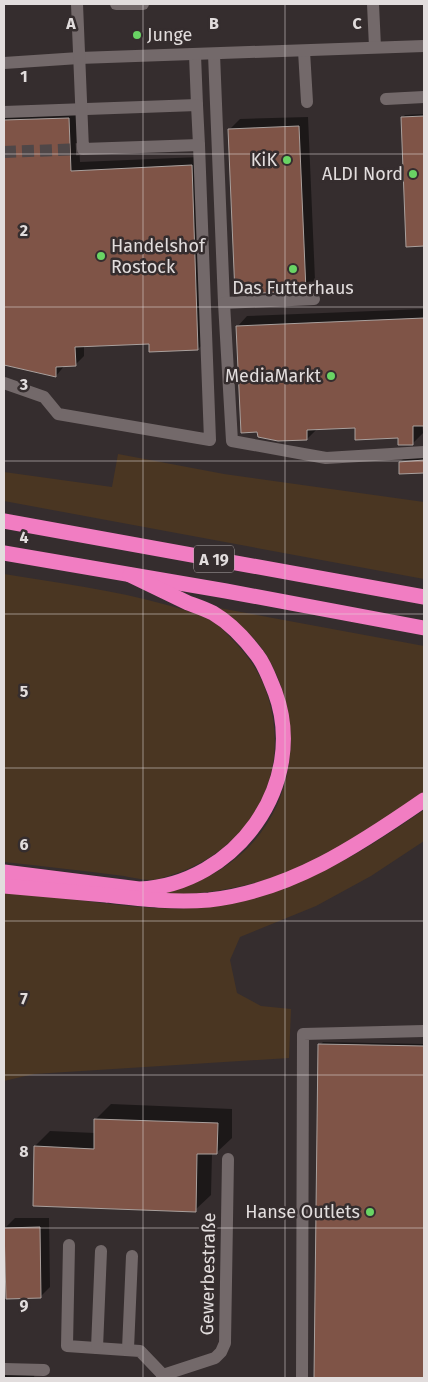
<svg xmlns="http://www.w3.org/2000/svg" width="428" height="1382" viewBox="0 0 428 1382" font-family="'Fira Sans',sans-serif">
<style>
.green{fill:#4a3622}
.shadow{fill:#0007}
.building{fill:#7f5447;stroke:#a9a09d}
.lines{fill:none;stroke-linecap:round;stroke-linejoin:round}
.minor-tunnel{stroke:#4f4748;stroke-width:12;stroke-dasharray:12 6;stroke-linecap:butt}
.minor{stroke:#73696a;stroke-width:12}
.highway{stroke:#f17dc2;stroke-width:15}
.grid{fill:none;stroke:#e2dddd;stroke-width:1;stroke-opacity:0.55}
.poi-dot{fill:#69d464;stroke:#352d2e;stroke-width:2}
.labels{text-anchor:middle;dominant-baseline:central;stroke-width:5;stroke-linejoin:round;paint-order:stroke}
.shield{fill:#352d2e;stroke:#aea8a8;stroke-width:1}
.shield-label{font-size:16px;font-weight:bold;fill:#e2dddd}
.poi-label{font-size:18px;fill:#e2dddd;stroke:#352d2e;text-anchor:end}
.street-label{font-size:18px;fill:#e2dddd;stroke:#352d2e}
.grid-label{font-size:16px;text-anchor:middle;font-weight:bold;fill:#e2dddd;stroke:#352d2e;stroke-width:5;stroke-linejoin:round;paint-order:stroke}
</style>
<rect width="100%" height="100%" fill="#352d2e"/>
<g class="green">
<path d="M118 454 224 474 424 502V579L4 501V472L112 487Z"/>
<path d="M4 574C58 583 114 590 167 605 182 609 204 615 216 624 221 627 226 633 230 637 248 655 260 672 268 697 294 782 243 859 158 879 146 882 129 876 116 875 79 870 41 866 4 862Z"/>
<path d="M219 608 424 646V792C387 818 349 844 308 864 260 886 205 896 152 895 176 890 199 883 220 870 294 824 310 729 267 656 255 636 237 622 219 608Z"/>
<path d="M424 810V841L371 876 316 906 240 937 230 960 237 993 261 1006 291 1009 289 1058 34 1074 4 1081V891C36 895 69 899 102 903 131 906 160 910 189 908 278 904 353 859 424 810Z"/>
</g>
<g class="shadow">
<path d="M4 108 77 109 80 162 200 157 207 340 198 349 150 343 84 346V356L75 365H65L56 376 4 363Z"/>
<path d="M424 114V245H407L402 118 405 115Z"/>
<path d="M308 117 315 280 305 290 230 129 240 119Z"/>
<path d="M424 309V424H422L423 433 413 443 400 437 356 427 317 429 307 439 238 326 247 316Z"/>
<path d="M424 451V472H400V462L410 452Z"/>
<path d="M323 1042 424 1044V1378H315L320 1045Z"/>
<path d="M111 1104 232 1109V1138L216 1153H212L211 1195 195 1210 35 1146 50 1131 95 1133V1120Z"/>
<path d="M15 1218H49L50 1287 40 1297 5 1228Z"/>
<path d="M4 1365 35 1368 34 1378H4Z"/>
</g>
<g class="building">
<path d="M424 116V246L406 247 401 117Z"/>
<path d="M69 118 71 171 192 165 198 350 149 352V344L75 347 76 366 56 367V377L4 365V120Z"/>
<path d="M299 126 306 291 235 294 228 129Z"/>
<path d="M424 318V426H413V445H398V438L355 440V428L307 430V440L278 441 258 437 257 432 241 433 236 326Z"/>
<path d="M424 460V473L399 474V462Z"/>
<path d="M318 1044 424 1046V1378H314Z"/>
<path d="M94 1119 218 1123 217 1154H197L196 1212 33 1206 34 1146 94 1149Z"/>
<path d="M40 1227 41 1298 6 1299 4 1228Z"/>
</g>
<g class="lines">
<path class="minor-tunnel" d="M4 152 83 149"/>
<g class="minor">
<path d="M116 4H143"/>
<path d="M373 4 375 47"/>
<path d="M304 51 307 102"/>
<path d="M214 54 224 303 232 441 326 458 424 452"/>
<path d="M195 55 197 105"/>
<path d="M4 63 79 58 424 46"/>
<path d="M386 99 424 97"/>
<path d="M4 112 197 105 199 145"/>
<path d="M224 303 314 299"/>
<path d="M4 383 44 397 58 414 210 440 199 145 83 149 77 4"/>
<path d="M69 1245 67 1346 140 1351 163 1375"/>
<path d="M97 1348 101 1251"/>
<path d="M128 1349 132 1256"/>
<path d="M4 1369 44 1370"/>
<path d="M162 1378 163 1375 215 1358 221 1352 225 1343 228 1159"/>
<path d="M302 1378 303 1034 424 1031"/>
</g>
<g class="highway">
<path d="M4 521 424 597"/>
<path d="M4 553 226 591 424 628"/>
<path d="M4 872 139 889C235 885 309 784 275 692 270 680 265 665 257 655 245 639 230 623 213 613 205 609 196 606 188 603 169 594 149 584 130 575"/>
<path d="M4 886C38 889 72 892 106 895 141 899 174 903 209 900 290 891 359 845 424 800"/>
</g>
</g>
<path class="grid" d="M143 4V1378M285 4V1378M4 154H424M4 307H424M4 461H424M4 614H424M4 768H424M4 921H424M4 1075H424M4 1228H424"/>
<g class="poi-dot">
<circle cx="137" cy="35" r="5"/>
<circle cx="287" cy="160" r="5"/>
<circle cx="413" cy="174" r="5"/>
<circle cx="101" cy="256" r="5"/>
<circle cx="293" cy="269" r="5"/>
<circle cx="331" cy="376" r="5"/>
<circle cx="370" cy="1212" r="5"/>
</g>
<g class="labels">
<rect class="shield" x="194" y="545.5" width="40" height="27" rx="4"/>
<g class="shield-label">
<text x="214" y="559">A 19</text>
</g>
<g class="poi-label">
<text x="147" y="35" text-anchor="start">Junge</text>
<text x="277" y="160">KiK</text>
<text x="403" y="174">ALDI Nord</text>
<text x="111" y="246" text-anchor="start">Handelshof<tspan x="111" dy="21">Rostock</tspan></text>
<text x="293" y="288" text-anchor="middle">Das Futterhaus</text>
<text x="321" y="376">MediaMarkt</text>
<text x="360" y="1212">Hanse Outlets</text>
</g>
<g class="street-label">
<text transform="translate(208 1274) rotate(-89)">Gewerbestraße</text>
</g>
</g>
<g class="grid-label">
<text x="71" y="29">A</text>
<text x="214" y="29">B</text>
<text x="357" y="29">C</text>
<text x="24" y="82">1</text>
<text x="24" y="236">2</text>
<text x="24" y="390">3</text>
<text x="24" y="543">4</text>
<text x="24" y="697">5</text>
<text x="24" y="850">6</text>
<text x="24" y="1004">7</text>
<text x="24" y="1157">8</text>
<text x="24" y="1311">9</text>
</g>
<rect width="428" height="1382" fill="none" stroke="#e2dddd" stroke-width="10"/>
</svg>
